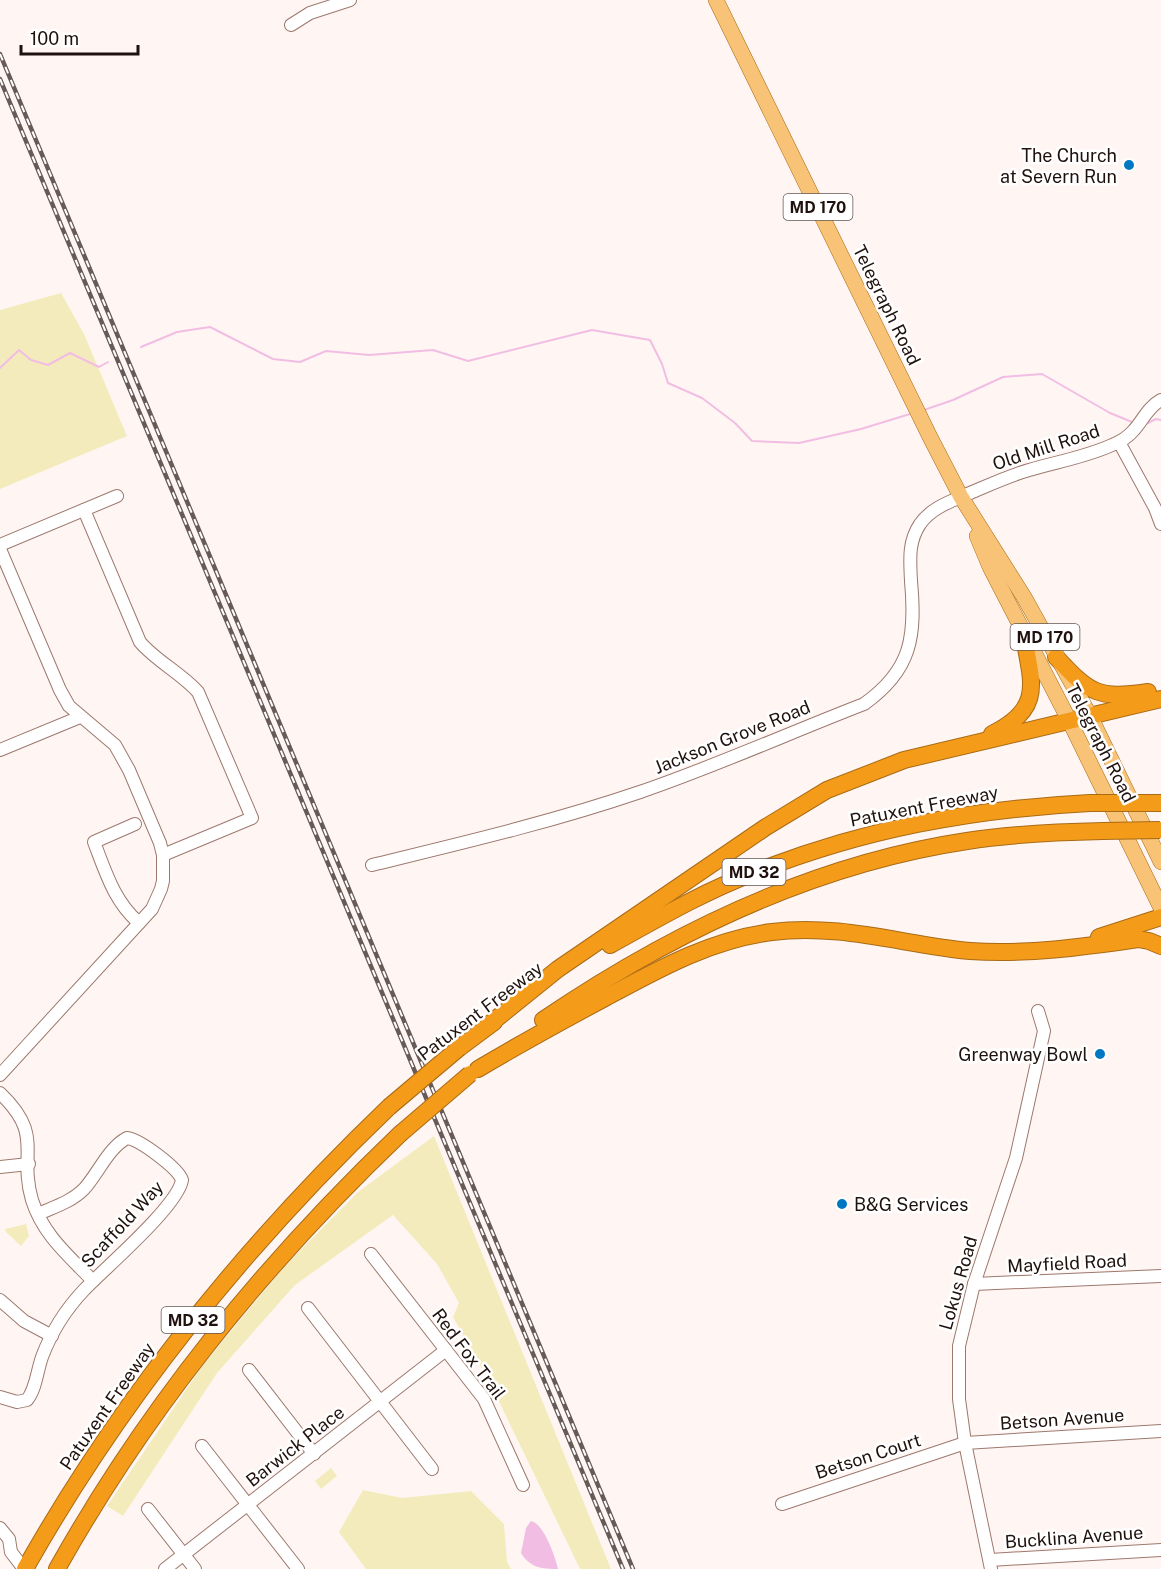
<svg xmlns="http://www.w3.org/2000/svg" width="1161" height="1569" viewBox="0 0 1161 1569" font-family="'Public Sans',sans-serif">
<style>
.green{fill:#f4ebbc}
.water{fill:#f2bde3}
.lines{fill:none;stroke-linecap:round;stroke-linejoin:round}
.stream{stroke:#f2bde3;stroke-width:2}
.minor-casing{stroke:#9d786d;stroke-width:14}
.major-casing{stroke:#a96b15;stroke-width:16}
.highway-casing{stroke:#a96b15;stroke-width:18}
.minor{stroke:#fff;stroke-width:12}
.major{stroke:#f8c376;stroke-width:15}
.highway{stroke:#f49b1a;stroke-width:16}
.rail-casing{stroke:#675a57;stroke-width:4.5}
.rail{stroke:#fff;stroke-width:2;stroke-dasharray:7;stroke-linecap:butt}
.highway-bridge-casing{stroke:#a96b15;stroke-width:18;stroke-linecap:butt}
.highway-bridge{stroke:#f49b1a;stroke-width:16}
.poi-dot{fill:#0077c1;stroke:#fff;stroke-width:2}
.labels{text-anchor:middle;dominant-baseline:central;stroke-width:5;stroke-linejoin:round;paint-order:stroke}
.shield{fill:#fff;stroke:#625856;stroke-width:1.5}
.shield-label{font-size:16px;font-weight:bold;fill:#1f110d}
.poi-label{font-size:18px;fill:#1f110d;stroke:#fff;text-anchor:end}
.street-label{font-size:18px;fill:#1f110d;stroke:#fff}
</style>
<rect width="100%" height="100%" fill="#fff6f4"/>
<g class="green">
<path d="M61 293 84 334 127 436 0 489V310Z"/>
<path d="M434 1136 611 1569H580L491 1385 453 1317 459 1303 437 1264 393 1215 295 1285 217 1373 123 1516 107 1506 203 1365 283 1268 358 1192Z"/>
<path d="M26 1224 29 1236 21 1246 6 1232 5 1229Z"/>
<path d="M331 1468 337 1476 321 1489 315 1481Z"/>
<path d="M363 1490 402 1498 471 1491 504 1524 507 1562 511 1569H366L339 1532Z"/>
</g>
<path class="water" d="M531 1521C544 1524 555 1556 558 1569 542 1569 530 1568 521 1553L526 1528Z"/>
<g class="lines">
<g class="stream">
<path d="M141 347 177 332 210 327 273 359 300 362 326 351 369 355 433 350 468 361 592 330 650 340 662 364 668 383 702 398 735 423 752 441 799 443 861 429 910 414"/>
<path d="M0 368 19 350 31 360 48 365 70 353 99 367 108 362"/>
<path d="M924 410 953 400 1003 377 1042 374 1110 413 1132 422"/>
<path d="M1146 424 1156 419 1161 420"/>
</g>
<defs>
<g id="minor">
<path d="M291 25 310 13 350 0"/>
<path d="M1119 442 1155 508 1161 524"/>
<path d="M84 510 140 642C156 661 181 673 198 692L252 818 163 855"/>
<path d="M0 545 117 496"/>
<path d="M0 549 60 690 69 706 115 745 129 770 160 843 163 855V881L161 889 152 909 0 1075"/>
<path d="M0 750 80 717"/>
<path d="M135 824 94 842C106 873 114 901 139 923"/>
<path d="M372 865C462 843 552 822 640 792 716 766 789 733 864 704 912 670 916 636 911 581 910 560 908 542 920 524 932 507 952 501 970 493 989 485 1008 476 1029 470 1056 462 1086 457 1112 445 1120 442 1128 437 1134 430 1143 420 1148 407 1161 400"/>
<path d="M0 1093C45 1136 18 1152 32 1200 43 1235 69 1256 93 1281"/>
<path d="M0 1167 29 1164"/>
<path d="M371 1254 484 1399 523 1485"/>
<path d="M974 1284 1161 1276"/>
<path d="M0 1300 24 1321 52 1336"/>
<path d="M308 1308 432 1469"/>
<path d="M249 1370 314 1454"/>
<path d="M0 1397 17 1402 27 1400C36 1389 37 1371 42 1357 51 1333 66 1309 84 1290 104 1269 178 1206 182 1180 178 1168 139 1139 127 1138 108 1148 98 1174 84 1189 71 1202 54 1207 38 1214"/>
<path d="M202 1446 298 1569"/>
<path d="M782 1504 965 1443 1161 1431"/>
<path d="M148 1509 195 1569"/>
<path d="M0 1528 9 1539 11 1552 24 1569"/>
<path d="M990 1560 1161 1550"/>
<path d="M165 1569 446 1350"/>
<path d="M991 1569 965 1443 959 1399V1346L974 1284 1016 1158 1044 1031 1038 1011"/>
</g>
<g id="major">
<path d="M716 0 930 437 961 497 1024 597 1090 716 1161 862"/>
<path d="M977 536 990 567 1069 720 1161 908"/>
</g>
<g id="highway">
<path d="M1056 657C1090 694 1098 699 1148 692"/>
<path d="M992 734C1047 707 1030 679 1023 631"/>
<path d="M1146 803H1161"/>
<path d="M1099 937 1161 917"/>
<path d="M610 945C657 919 703 892 753 873 863 829 972 809 1090 803"/>
<path d="M543 1020C671 933 813 864 967 841 1012 834 1057 832 1103 831"/>
<path d="M486 1027 558 969 766 827 827 790 904 760 1161 699"/>
<path d="M459 1048 494 1022"/>
<path d="M478 1069C520 1044 562 1021 605 998 659 969 710 940 772 932 839 923 905 945 970 951 1026 955 1083 947 1138 939L1149 941 1161 946"/>
<path d="M25 1569C123 1395 245 1245 389 1107"/>
<path d="M57 1569C147 1408 267 1261 400 1134"/>
</g>
</defs>
<use href="#minor" class="minor-casing"/>
<use href="#major" class="major-casing"/>
<use href="#highway" class="highway-casing"/>
<use href="#minor" class="minor"/>
<use href="#major" class="major"/>
<use href="#highway" class="highway"/>
<defs>
<g id="rail">
<path d="M0 54 633 1569"/>
<path d="M0 79 623 1569"/>
</g>
</defs>
<use href="#rail" class="rail-casing"/>
<use href="#rail" class="rail"/>
<defs>
<g id="highway-bridge">
<path d="M1090 803H1146"/>
<path d="M1103 831 1160 830"/>
<path d="M389 1107 459 1048"/>
<path d="M400 1134 470 1074"/>
</g>
</defs>
<use href="#highway-bridge" class="highway-bridge-casing"/>
<use href="#highway-bridge" class="highway-bridge"/>
</g>
<g class="poi-dot">
<circle cx="1129" cy="165" r="6"/>
<circle cx="1100" cy="1054" r="6"/>
<circle cx="842" cy="1204" r="6"/>
</g>
<g class="labels">
<g class="shield">
<rect x="783.5" y="194" width="69" height="26" rx="4.5"/>
<rect x="1010.5" y="624" width="69" height="26" rx="4.5"/>
<rect x="722.5" y="859" width="63" height="26" rx="4.5"/>
<rect x="161.5" y="1307" width="63" height="26" rx="4.5"/>
</g>
<g class="shield-label">
<text x="818" y="207">MD 170</text>
<text x="1045" y="637">MD 170</text>
<text x="754" y="872">MD 32</text>
<text x="193" y="1320">MD 32</text>
</g>
<g class="poi-label">
<text x="1117" y="155">The Church<tspan x="1117" dy="21">at Severn Run</tspan></text>
<text x="1088" y="1054">Greenway Bowl</text>
<text x="854" y="1204" text-anchor="start">B&amp;G Services</text>
</g>
<g class="street-label">
<text transform="translate(887 305) rotate(64)">Telegraph Road</text>
<text transform="translate(1046 447) rotate(-18)">Old Mill Road</text>
<text transform="translate(732 737) rotate(-22)">Jackson Grove Road</text>
<text transform="translate(1101 743) rotate(63)">Telegraph Road</text>
<text transform="translate(924 806) rotate(-11)">Patuxent Freeway</text>
<text transform="translate(480 1011) rotate(-37)">Patuxent Freeway</text>
<text transform="translate(122 1224) rotate(-47)">Scaffold Way</text>
<text transform="translate(1067 1263) rotate(-3)">Mayfield Road</text>
<text transform="translate(958 1283) rotate(-74)">Lokus Road</text>
<text transform="translate(469 1354) rotate(53)">Red Fox Trail</text>
<text transform="translate(107 1406) rotate(-55)">Patuxent Freeway</text>
<text transform="translate(1062 1419) rotate(-4)">Betson Avenue</text>
<text transform="translate(295 1446) rotate(-38)">Barwick Place</text>
<text transform="translate(868 1456) rotate(-18)">Betson Court</text>
<text transform="translate(1074 1537) rotate(-4)">Bucklina Avenue</text>
</g>
</g>
<path d="M21 45v9h117v-9" fill="none" stroke="#1f110d" stroke-width="3"/>
<text x="30" y="45" font-size="18" fill="#1f110d" stroke="#ffffff" stroke-width="4.5" paint-order="stroke">100 m</text>
</svg>
